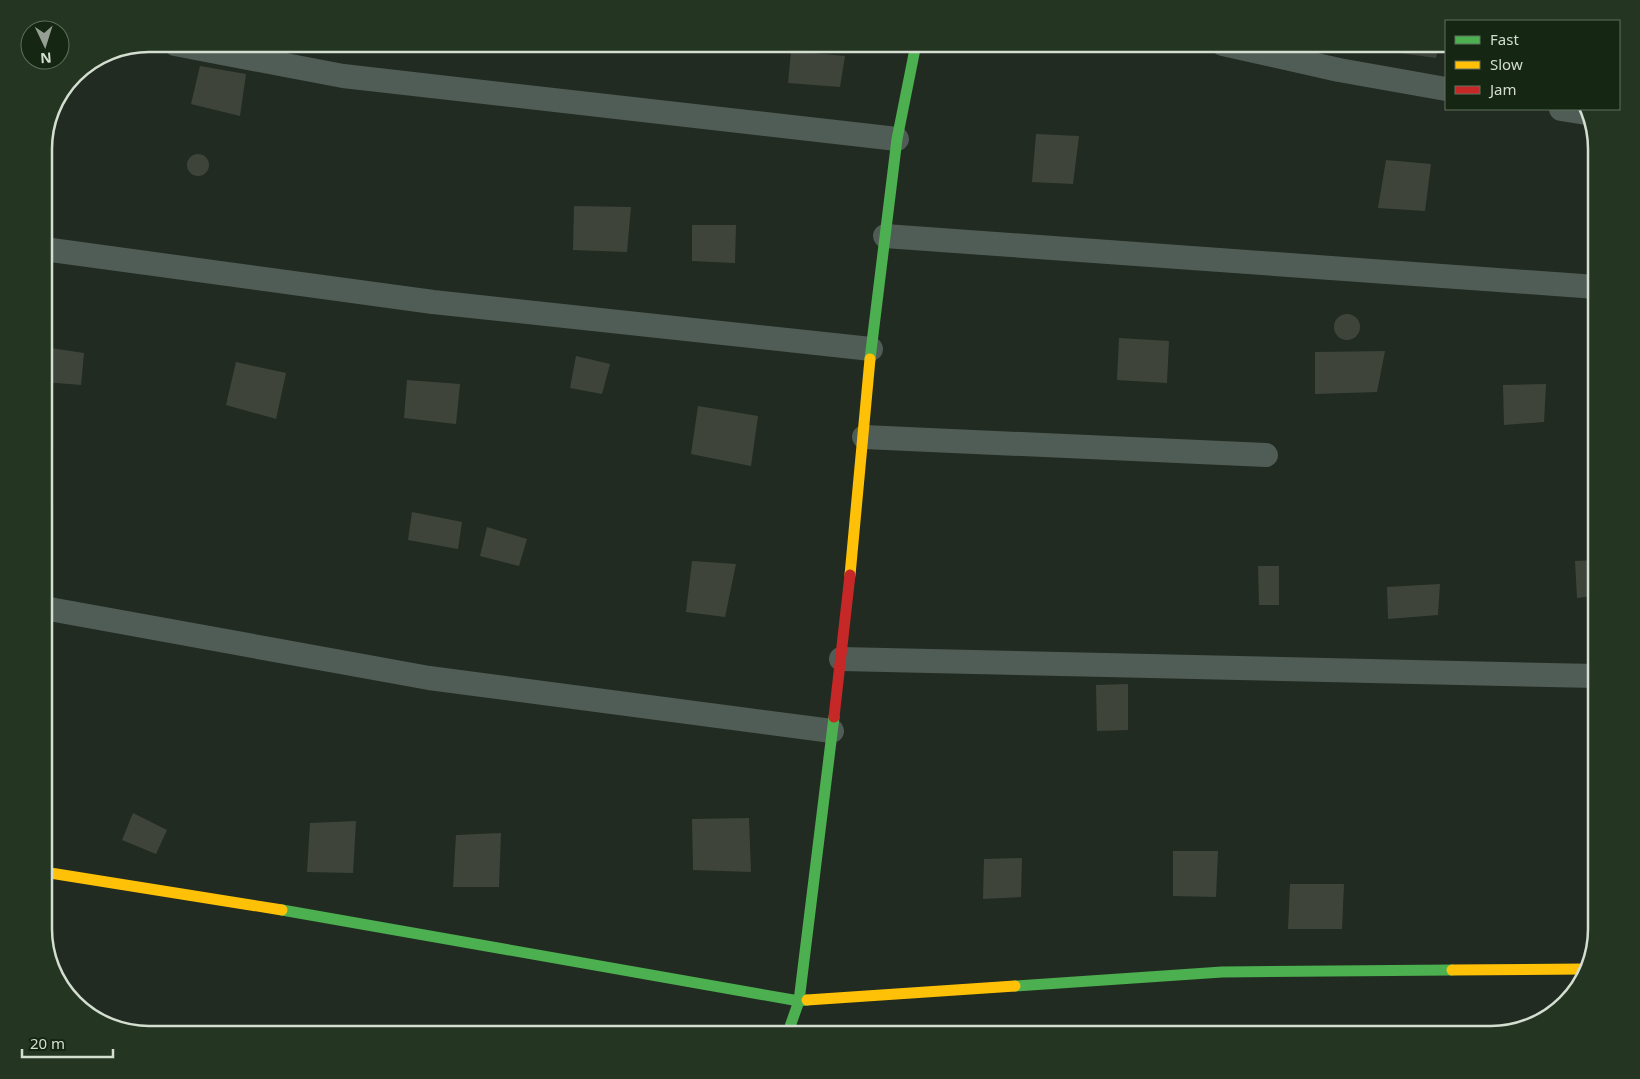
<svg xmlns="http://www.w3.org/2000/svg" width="1640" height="1079" viewBox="0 0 1640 1079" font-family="'Noto Sans',sans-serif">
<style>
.building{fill:#3e443a}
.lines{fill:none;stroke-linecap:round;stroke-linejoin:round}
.street{stroke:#505c56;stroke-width:24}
.fast{stroke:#4caf50;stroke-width:11}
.slow{stroke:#ffc107;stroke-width:11}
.jam{stroke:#c62828;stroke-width:11}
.rim{fill:none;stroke:#d3ded1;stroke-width:2.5}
</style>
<rect width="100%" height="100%" fill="#222b21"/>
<g class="building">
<path d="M1386 44H1439L1436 58 1385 51Z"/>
<path d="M791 51 845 56 840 87 788 83Z"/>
<path d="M200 66 246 74 240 116 191 104Z"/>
<path d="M1036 134 1079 136 1073 184 1032 182Z"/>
<circle cx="198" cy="165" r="11"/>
<path d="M1386 160 1431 164 1425 211 1378 208Z"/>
<path d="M574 206 631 207 627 252 573 250Z"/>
<path d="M692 225H736L735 263 692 261Z"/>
<circle cx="1347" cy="327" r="13"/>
<path d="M1119 338 1169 341 1167 383 1117 380Z"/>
<path d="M44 347 84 353 81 385 44 382Z"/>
<path d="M1385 351 1377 392 1315 394V352Z"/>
<path d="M576 356 610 364 602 394 570 388Z"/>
<path d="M236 362 286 373 276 419 226 405Z"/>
<path d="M407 380 460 384 456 424 404 418Z"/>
<path d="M1546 384 1544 422 1504 425 1503 385Z"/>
<path d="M698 406 758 416 751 466 691 454Z"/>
<path d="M412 512 462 522 458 549 408 540Z"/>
<path d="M487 527 527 539 519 566 480 556Z"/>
<path d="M1596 560V596L1577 598 1575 561Z"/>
<path d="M692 561 736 564 725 617 686 612Z"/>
<path d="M1258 566H1279V605H1259Z"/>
<path d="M1440 584 1438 615 1388 619 1387 587Z"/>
<path d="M1128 684V730L1097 731 1096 685Z"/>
<path d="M133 813 167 830 156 854 122 840Z"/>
<path d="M749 818 751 872 693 870 692 819Z"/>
<path d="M356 821 353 873 307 872 310 823Z"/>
<path d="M501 833 499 887H453L456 835Z"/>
<path d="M1173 851H1218L1216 897 1173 896Z"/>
<path d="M1022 858 1021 897 983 899 984 859Z"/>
<path d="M1290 884H1344L1342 929H1288Z"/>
<path d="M1365 1027 1414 1028 1413 1035H1364Z"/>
</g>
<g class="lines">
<g class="street">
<path d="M175 44 343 76 897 139"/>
<path d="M1223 44 1339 70 1446 89"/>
<path d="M1561 109 1586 113"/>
<path d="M885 236 1596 287"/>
<path d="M44 249 433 302 871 349"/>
<path d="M864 437 1266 455"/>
<path d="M44 608 429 678 832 731"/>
<path d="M841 659 1596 676"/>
</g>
<g class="fast">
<path d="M870 359 897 139 916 44"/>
<path d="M282 910 799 1001 807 1000"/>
<path d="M1015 986 1222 972 1452 970"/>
<path d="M787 1035 799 1001 834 717"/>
</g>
<g class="slow">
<path d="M850 575 870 359"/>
<path d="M44 872 282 910"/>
<path d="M1452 970 1584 969"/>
<path d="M807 1000 1015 986"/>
</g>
<path class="jam" d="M834 717 850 575"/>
</g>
<path d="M0 0H1640V1079H0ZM149 52H1491A97 97 0 0 1 1588 149V929A97 97 0 0 1 1491 1026H149A97 97 0 0 1 52 929V149A97 97 0 0 1 149 52Z" fill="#243522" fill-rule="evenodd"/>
<path class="rim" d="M149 52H1491A97 97 0 0 1 1588 149V929A97 97 0 0 1 1491 1026H149A97 97 0 0 1 52 929V149A97 97 0 0 1 149 52Z"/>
<rect x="1445" y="20" width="175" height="90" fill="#152613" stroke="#61705f"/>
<rect x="1455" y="36" width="25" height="8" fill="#4caf50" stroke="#61705f"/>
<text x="1490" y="45" font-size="15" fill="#d3ded1">Fast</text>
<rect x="1455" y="61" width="25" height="8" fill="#ffc107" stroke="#61705f"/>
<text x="1490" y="70" font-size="15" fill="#d3ded1">Slow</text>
<rect x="1455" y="86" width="25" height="8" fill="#c62828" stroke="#61705f"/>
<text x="1490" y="95" font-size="15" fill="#d3ded1">Jam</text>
<g transform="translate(45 45) rotate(176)"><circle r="24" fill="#152613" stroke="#61705f"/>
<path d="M0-4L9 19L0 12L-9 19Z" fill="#959f93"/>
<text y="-8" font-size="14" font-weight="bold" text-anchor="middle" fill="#d3ded1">N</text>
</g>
<path d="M22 1049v8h91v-8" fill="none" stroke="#d3ded1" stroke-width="2.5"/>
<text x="30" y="1049" font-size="15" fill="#d3ded1" stroke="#152613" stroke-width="4" paint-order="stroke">20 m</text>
</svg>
